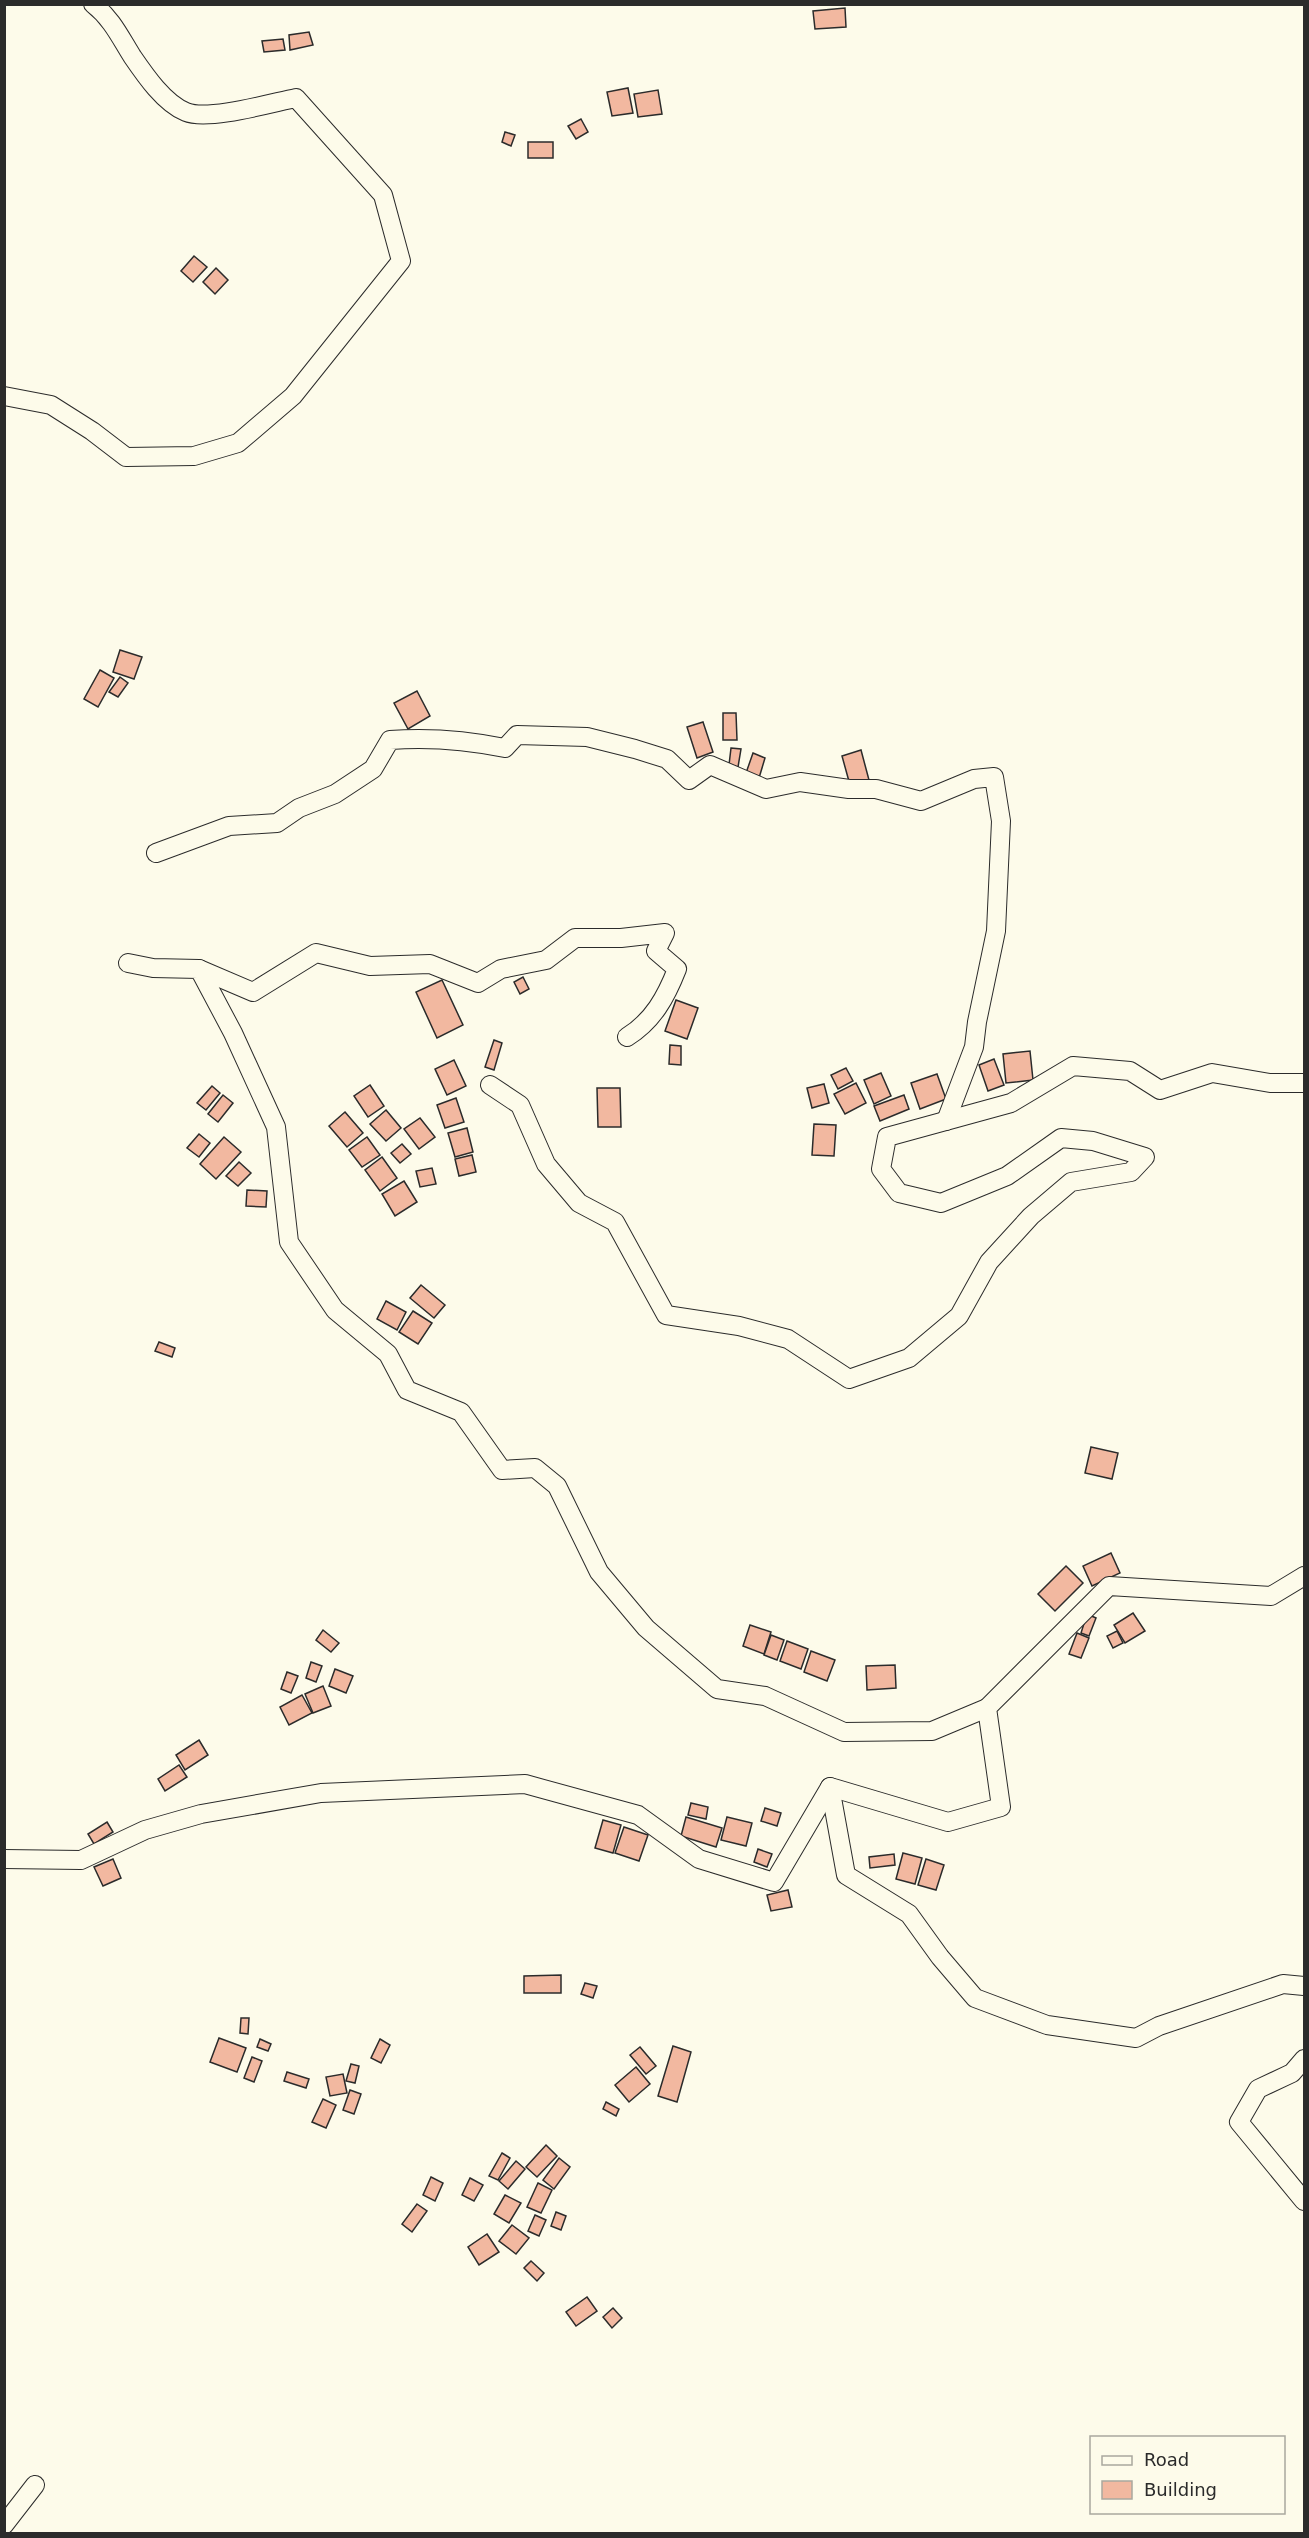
<svg xmlns="http://www.w3.org/2000/svg" width="1309" height="2538" viewBox="0 0 1309 2538" font-family="'DejaVu Sans',sans-serif">
<style>
.building{fill:#f2b8a0;stroke:#2b2b2b;stroke-width:1.5}
.lines{fill:none;stroke-linecap:round;stroke-linejoin:round}
.street-casing{stroke:#2b2b2b;stroke-width:20}
.street{stroke:#fdfbea;stroke-width:18}
</style>
<rect width="100%" height="100%" fill="#fdfbea"/>
<g class="building">
<path d="M845 8 846 27 815 29 813 11Z"/>
<path d="M309 32 313 45 290 50 289 35Z"/>
<path d="M283 39 285 50 264 52 262 41Z"/>
<path d="M628 88 633 113 612 116 607 92Z"/>
<path d="M658 90 662 114 638 117 634 94Z"/>
<path d="M581 119 588 132 576 139 568 126Z"/>
<path d="M505 132 515 135 511 146 502 142Z"/>
<rect x="528" y="142" width="25" height="16"/>
<path d="M194 256 207 267 193 282 181 271Z"/>
<path d="M216 268 228 280 215 294 203 282Z"/>
<path d="M120 650 142 657 134 679 113 672Z"/>
<path d="M100 670 114 678 98 707 84 699Z"/>
<path d="M120 677 128 683 118 697 109 692Z"/>
<path d="M417 691 430 716 408 729 394 703Z"/>
<path d="M723 713H736L737 740H723Z"/>
<path d="M703 722 713 752 697 758 687 727Z"/>
<path d="M731 748 741 749 738 767 729 765Z"/>
<path d="M861 750 869 780 850 785 842 756Z"/>
<path d="M753 753 765 758 759 778 746 773Z"/>
<path d="M523 977 529 989 520 994 514 982Z"/>
<path d="M442 980 463 1025 437 1038 416 992Z"/>
<path d="M676 1000 698 1008 687 1039 665 1031Z"/>
<path d="M494 1040 502 1043 494 1070 485 1067Z"/>
<path d="M670 1045 681 1046V1065L669 1064Z"/>
<path d="M1030 1051 1033 1080 1006 1083 1003 1054Z"/>
<path d="M994 1059 1004 1085 988 1091 979 1065Z"/>
<path d="M454 1060 466 1086 447 1095 435 1069Z"/>
<path d="M846 1068 853 1081 838 1089 831 1075Z"/>
<path d="M881 1073 891 1096 874 1104 864 1080Z"/>
<path d="M937 1074 946 1099 920 1109 911 1083Z"/>
<path d="M856 1083 866 1103 845 1114 834 1094Z"/>
<path d="M824 1084 829 1103 812 1108 807 1088Z"/>
<path d="M370 1085 384 1106 368 1117 354 1096Z"/>
<path d="M212 1086 220 1093 206 1110 197 1103Z"/>
<path d="M597 1088H620L621 1127H598Z"/>
<path d="M223 1095 233 1103 218 1122 208 1114Z"/>
<path d="M904 1095 909 1109 880 1121 874 1106Z"/>
<path d="M456 1098 464 1122 445 1128 437 1105Z"/>
<path d="M386 1110 401 1128 386 1141 370 1124Z"/>
<path d="M345 1112 363 1133 347 1147 329 1126Z"/>
<path d="M420 1118 435 1137 419 1149 404 1129Z"/>
<path d="M814 1124 836 1125 834 1156 812 1155Z"/>
<path d="M467 1128 473 1152 455 1157 448 1133Z"/>
<path d="M199 1134 210 1143 199 1157 187 1148Z"/>
<path d="M224 1137 241 1152 216 1179 200 1164Z"/>
<path d="M367 1137 380 1155 362 1167 349 1150Z"/>
<path d="M402 1144 411 1154 400 1163 391 1153Z"/>
<path d="M472 1155 476 1172 459 1176 455 1159Z"/>
<path d="M382 1157 397 1178 380 1191 365 1170Z"/>
<path d="M239 1162 251 1173 238 1186 226 1176Z"/>
<path d="M432 1168 436 1184 420 1187 416 1171Z"/>
<path d="M404 1181 417 1202 395 1216 382 1194Z"/>
<path d="M247 1190 267 1191 266 1207 246 1206Z"/>
<path d="M421 1285 445 1305 434 1318 410 1298Z"/>
<path d="M386 1301 406 1312 397 1330 377 1319Z"/>
<path d="M413 1311 432 1323 418 1344 399 1332Z"/>
<path d="M159 1342 175 1348 172 1357 155 1351Z"/>
<path d="M1091 1447 1118 1453 1112 1479 1085 1473Z"/>
<path d="M1111 1553 1120 1573 1092 1586 1083 1566Z"/>
<path d="M1066 1566 1083 1583 1055 1611 1038 1594Z"/>
<path d="M1133 1613 1145 1631 1125 1643 1114 1625Z"/>
<path d="M1087 1614 1096 1618 1089 1636 1081 1633Z"/>
<path d="M750 1625 771 1632 764 1654 743 1646Z"/>
<path d="M323 1630 339 1643 331 1652 316 1640Z"/>
<path d="M1117 1631 1123 1643 1113 1648 1107 1636Z"/>
<path d="M1077 1633 1089 1638 1081 1658 1069 1654Z"/>
<path d="M771 1635 784 1640 777 1660 764 1655Z"/>
<path d="M787 1641 808 1649 801 1669 780 1661Z"/>
<path d="M811 1651 835 1660 827 1681 804 1672Z"/>
<path d="M311 1662 322 1666 316 1682 306 1678Z"/>
<path d="M895 1665 896 1688 867 1690 866 1666Z"/>
<path d="M335 1669 353 1676 346 1693 329 1686Z"/>
<path d="M287 1672 298 1676 291 1693 281 1689Z"/>
<path d="M323 1686 331 1706 313 1713 305 1694Z"/>
<path d="M302 1695 312 1713 289 1725 280 1707Z"/>
<path d="M199 1740 208 1755 185 1770 176 1755Z"/>
<path d="M179 1765 187 1777 165 1791 158 1779Z"/>
<path d="M691 1803 708 1807 706 1819 688 1815Z"/>
<path d="M765 1808 781 1813 777 1826 761 1821Z"/>
<path d="M686 1817 722 1828 716 1847 681 1836Z"/>
<path d="M727 1817 752 1823 746 1846 721 1840Z"/>
<path d="M603 1820 621 1825 613 1853 595 1848Z"/>
<path d="M107 1822 113 1832 94 1844 88 1834Z"/>
<path d="M624 1827 648 1835 639 1861 615 1853Z"/>
<path d="M758 1849 772 1854 767 1867 754 1862Z"/>
<path d="M903 1853 922 1858 915 1884 896 1879Z"/>
<path d="M894 1854 895 1865 870 1868 869 1857Z"/>
<path d="M113 1859 121 1878 103 1886 94 1867Z"/>
<path d="M926 1859 944 1865 936 1890 918 1885Z"/>
<path d="M788 1890 792 1907 771 1911 767 1895Z"/>
<path d="M561 1975V1993H524V1976Z"/>
<path d="M585 1983 597 1986 593 1998 581 1994Z"/>
<path d="M241 2018H249L248 2034 240 2033Z"/>
<path d="M219 2038 246 2048 237 2072 210 2062Z"/>
<path d="M260 2039 271 2044 268 2051 257 2047Z"/>
<path d="M380 2039 390 2045 381 2063 371 2058Z"/>
<path d="M673 2046 691 2052 677 2102 658 2096Z"/>
<path d="M640 2047 656 2066 646 2074 630 2055Z"/>
<path d="M252 2057 262 2061 254 2082 244 2078Z"/>
<path d="M351 2064 359 2066 355 2083 346 2081Z"/>
<path d="M636 2067 650 2084 629 2102 615 2085Z"/>
<path d="M287 2072 309 2079 306 2088 284 2081Z"/>
<path d="M343 2074 347 2093 330 2096 326 2077Z"/>
<path d="M350 2090 361 2094 354 2114 343 2110Z"/>
<path d="M323 2099 336 2105 326 2128 312 2122Z"/>
<path d="M606 2102 619 2109 616 2116 603 2109Z"/>
<path d="M546 2145 557 2156 537 2177 526 2167Z"/>
<path d="M502 2153 510 2158 498 2180 489 2176Z"/>
<path d="M559 2158 570 2167 554 2189 543 2180Z"/>
<path d="M516 2161 525 2169 508 2189 499 2181Z"/>
<path d="M431 2177 443 2183 435 2201 423 2195Z"/>
<path d="M470 2178 483 2185 474 2201 462 2195Z"/>
<path d="M538 2183 552 2190 541 2213 527 2207Z"/>
<path d="M505 2195 521 2203 509 2223 494 2214Z"/>
<path d="M417 2204 427 2211 412 2232 402 2224Z"/>
<path d="M556 2212 566 2216 561 2230 551 2226Z"/>
<path d="M535 2215 546 2220 539 2236 528 2231Z"/>
<path d="M512 2225 529 2238 516 2254 499 2241Z"/>
<path d="M487 2234 499 2252 479 2265 468 2247Z"/>
<path d="M531 2261 544 2273 537 2281 524 2268Z"/>
<path d="M587 2297 597 2311 576 2326 566 2312Z"/>
<path d="M613 2308 622 2318 612 2328 603 2317Z"/>
</g>
<g class="lines">
<defs>
<g id="street">
<path d="M4 396 51 405 92 431 126 457 194 456 238 443 293 396 401 261 383 195 296 98C271 103 208 121 186 112 164 103 145 75 132 56 120 37 112 19 93 4"/>
<path d="M156 853 229 826 277 823 299 808 335 794 373 769 390 740C430 737 466 740 505 748L517 735 587 737 635 749 667 759 689 780 710 765 766 789 800 782 849 789H876L921 801 974 779 994 777 1001 821 996 931 977 1022 974 1047 946 1121"/>
<path d="M128 963 153 968 199 969 233 1033 276 1127 289 1242 335 1310 388 1354 407 1390 461 1412 502 1470 535 1468 557 1486 599 1572 646 1628 717 1689 765 1696 844 1732 932 1731 987 1708"/>
<path d="M199 969 253 992 316 953 370 966 430 964 478 983 501 969 546 960 575 938H621L665 933 656 951 677 969C666 997 653 1021 627 1037"/>
<path d="M490 1085 520 1105 546 1164 579 1203 615 1222 666 1315 739 1326 788 1339 849 1379 909 1358 959 1316 989 1262 1031 1216 1071 1182 1131 1172 1145 1157 1093 1141 1061 1138 1007 1176 941 1203 899 1193 881 1169 887 1137 1011 1103 1073 1066 1130 1071 1160 1090 1212 1073 1270 1083H1304"/>
<path d="M830 1787 846 1875 909 1914 940 1957 975 1998 1047 2025 1136 2038 1159 2026 1283 1984 1304 1986"/>
<path d="M4 1859 81 1860 145 1830 201 1814 321 1793 525 1784 638 1815 699 1859 774 1882 830 1787 948 1822 1001 1807 987 1708 1109 1586 1271 1596 1304 1576"/>
<path d="M1304 2059 1292 2073 1258 2089 1239 2122 1304 2201"/>
<path d="M4 2525 35 2485"/>
</g>
</defs>
<use href="#street" class="street-casing"/>
<use href="#street" class="street"/>
</g>
<rect width="1309" height="2538" fill="none" stroke="#2b2b2b" stroke-width="12"/>
<rect x="1090" y="2436" width="195" height="78" fill="#fdfbea" stroke="#a9a89e" stroke-width="1.5"/>
<rect x="1102" y="2456" width="30" height="9" fill="#fdfbea" stroke="#a9a89e" stroke-width="1.5"/>
<text x="1144" y="2466" font-size="18" fill="#2b2b2b">Road</text>
<rect x="1102" y="2481" width="30" height="18" fill="#f2b8a0" stroke="#a9a89e" stroke-width="1.5"/>
<text x="1144" y="2496" font-size="18" fill="#2b2b2b">Building</text>
</svg>
